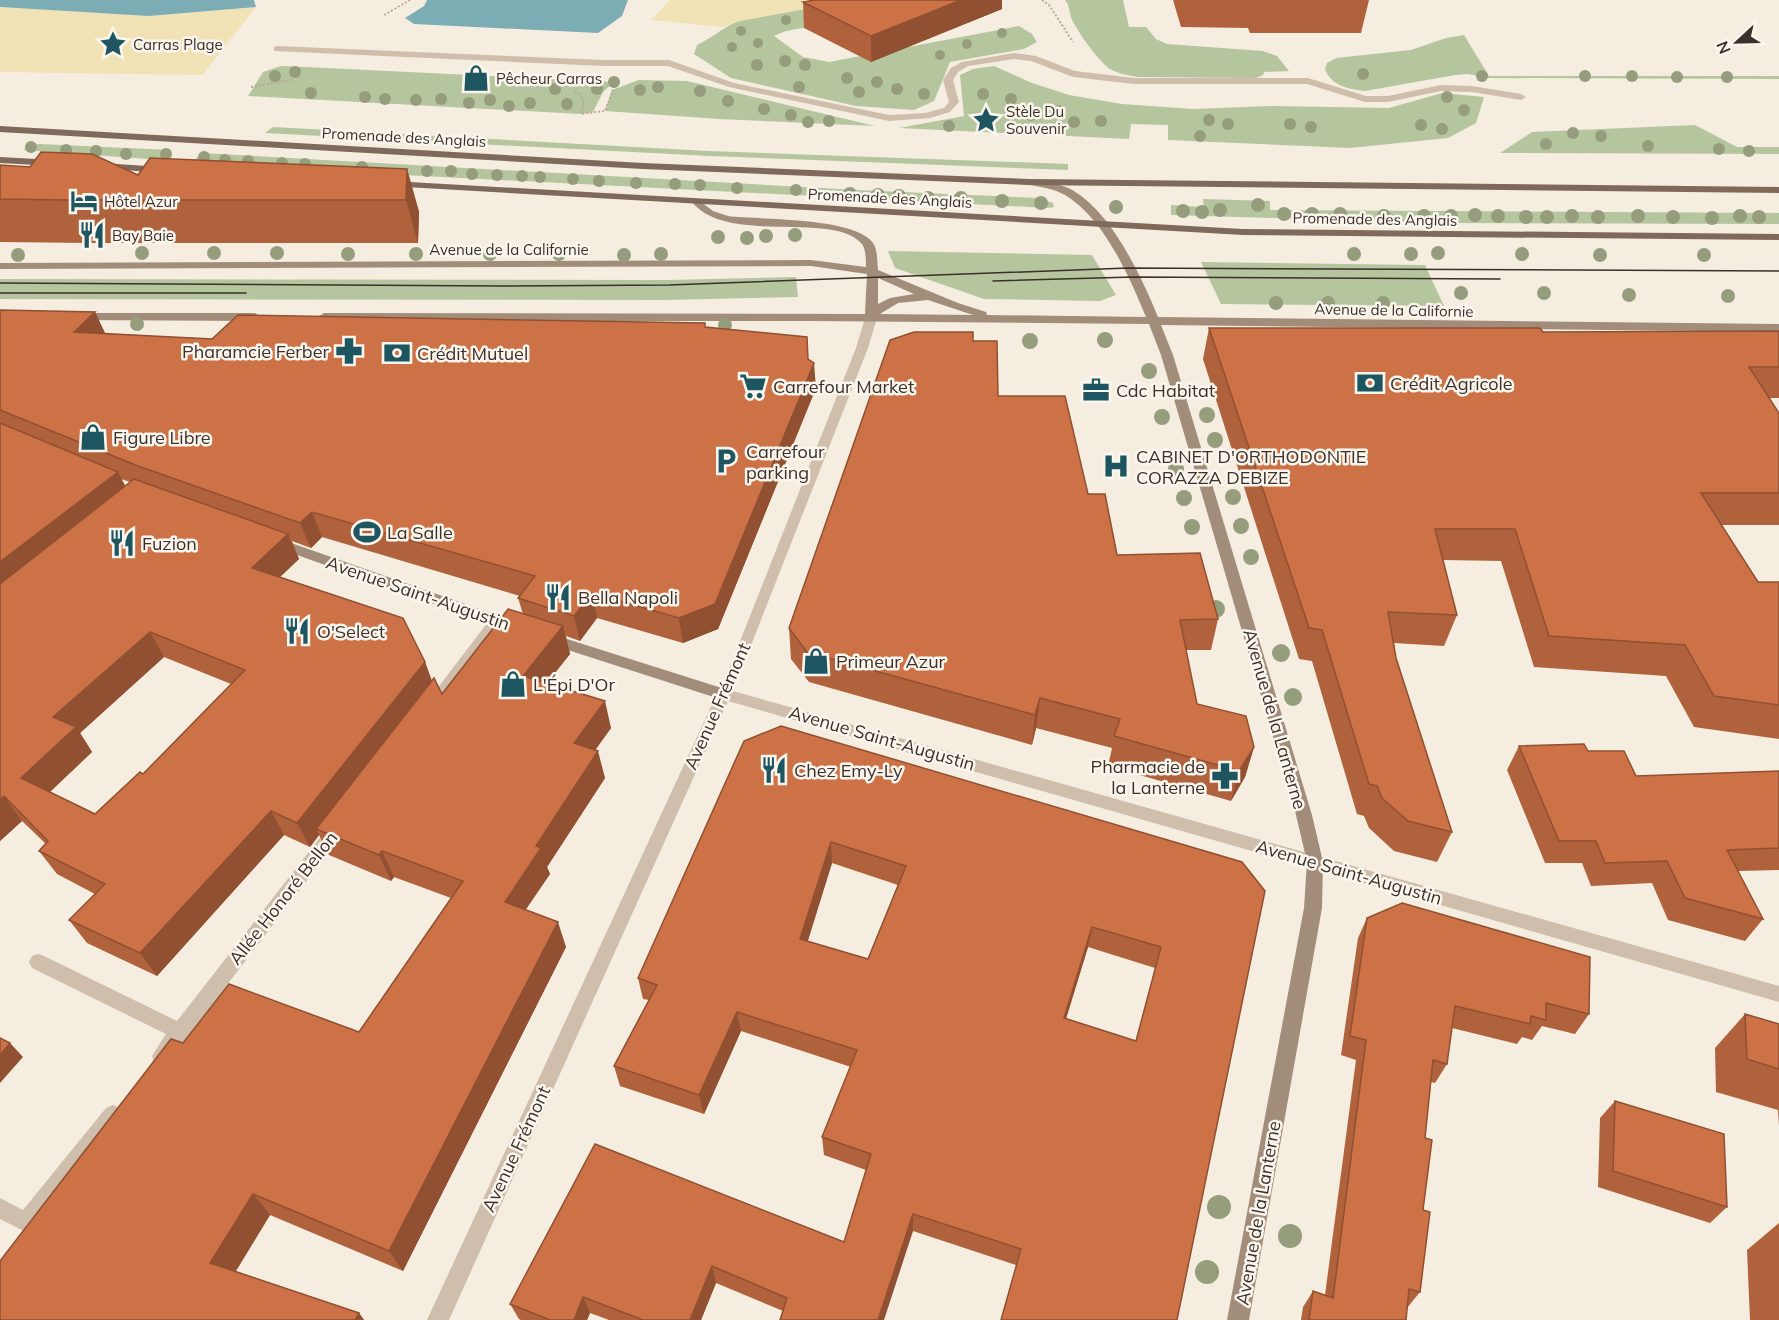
<svg xmlns="http://www.w3.org/2000/svg" width="1779" height="1320" viewBox="0 0 1779 1320" font-family="Mulish,sans-serif">
<style>
.green{fill:#b5c59e}
.sand{fill:#f1e2b6}
.water{fill:#7dadb4}
.lines{fill:none;stroke-linecap:round;stroke-linejoin:round}
.path{stroke:#baa894;stroke-width:2;stroke-dasharray:2 2;stroke-linecap:butt}
.lane{fill:#cebeab;fill-rule:evenodd}
.street{fill:#cebeab;fill-rule:evenodd}
.secondary{fill:#a28d7b;fill-rule:evenodd}
.primary{fill:#7e695b;fill-rule:evenodd}
.tram{stroke:#3b312a;stroke-width:1.5}
.tree{fill:#959d7d}
.wall{fill:#b0623c;fill-rule:evenodd}
.shaded-wall{fill:#905031}
.building{fill:#cd7246;stroke:#905031;stroke-width:1.5;fill-rule:evenodd}
.labels{text-anchor:middle;dominant-baseline:central;stroke-width:5;stroke-linejoin:round;paint-order:stroke}
.far-poi-label{font-size:15px;fill:#3b312a;stroke:#fbf6ed;text-anchor:start}
.far-street-label{font-size:15px;fill:#3b312a;stroke:#fbf6ed}
.poi-label{font-size:18px;fill:#3b312a;stroke:#fbf6ed;text-anchor:start}
.street-label{font-size:18px;fill:#3b312a;stroke:#fbf6ed}
</style>
<rect width="100%" height="100%" fill="#f5ede0"/>
<g class="green">
<path d="M854 0 950 1 786 31 774 36 803 57 829 62 1019 26 1032 34 1037 42 1024 49 950 62 934 101 914 110 856 106 731 78 694 54 697 45C712 38 723 27 739 21Z"/>
<path d="M1065 0H1123L1129 27H1146L1156 39 1167 44 1263 51 1277 56 1289 71 1264 72 1263 75 1256 78 1137 77C1128 75 1119 74 1110 69 1100 63 1075 29 1071 17 1069 11 1070 6 1065 0Z"/>
<path d="M1464 35 1489 76H1779V79L1489 78 1468 74 1455 75 1365 91C1349 89 1331 86 1325 69L1327 63 1336 58 1411 50 1446 38Z"/>
<path d="M281 66 327 68 614 82 603 92 593 112 581 114 248 96 263 72Z"/>
<path d="M994 66 1032 83 1069 95 1122 104 1193 109 1271 106 1389 108 1442 93 1484 97 1476 123 1448 138 1350 148 1168 140V125L1131 124 1129 139 899 128 964 116 960 75 973 69Z"/>
<path d="M639 80 687 81 875 126 719 119 605 111 612 90Z"/>
<path d="M1695 125 1737 147H1779V154L1500 153 1532 132Z"/>
<path d="M273 127 708 151 1068 164V170L710 156 265 133Z"/>
<path d="M40 144 171 150 162 160 23 150 30 145Z"/>
<path d="M201 153 856 190 1038 198 1053 203 1054 207 1048 208 191 164Z"/>
<path d="M1203 199 1270 201V210L1779 213V224L1449 223 1171 215V205L1204 207Z"/>
<path d="M888 251 1092 255 1116 295 1100 301 984 299 895 268Z"/>
<path d="M1201 262 1425 265 1444 306 1221 304Z"/>
<path d="M796 277 798 297 665 300 0 299V279L670 280Z"/>
</g>
<g class="sand">
<path d="M670 0H854L739 21 723 27 651 20Z"/>
<path d="M0 7 149 16 256 7 202 75 0 72Z"/>
</g>
<g class="water">
<path d="M0 0H254L256 7 149 16 0 7Z"/>
<path d="M427 0H628L622 16 598 33 414 24 405 18 424 6Z"/>
</g>
<g class="lines">
<g class="path">
<path d="M1042 0 1049 5 1073 42"/>
<path d="M384 15 410 0"/>
<path d="M251 87 292 80"/>
<path d="M575 92 580 94 584 102 581 114 605 111 613 90"/>
</g>
<path class="lane" d="M277 46 604 60H669L734 83 889 115 925 113 944 108 949 102 943 80 951 68 962 62 1014 53 1036 56 1075 71 1134 78H1308L1366 96H1388L1441 85 1472 86 1521 94 1526 97 1521 100 1472 92 1441 91 1388 102H1365L1307 84H1134L1073 77 1031 61 1014 59 968 66 958 72 953 80 959 102 950 112 930 118 889 121 729 87 668 66H604L274 51V47Z"/>
<g class="street">
<path d="M871 314 877 318 868 348 733 691 1779 986V1002L728 701 449 1320H427L733 659 856 348 865 318Z"/>
<path d="M496 617 503 622 501 626 434 714H424L421 710 424 706 491 618Z"/>
<path d="M335 824 341 826 343 831 341 836 168 1062 161 1065 154 1062 152 1056 166 1034 32 968 29 962 32 956 38 954 44 956 177 1021 329 826Z"/>
<path d="M113 1105 120 1108 123 1114 120 1120 33 1229 26 1232 0 1219V1198L23 1210 106 1108Z"/>
</g>
<g class="secondary">
<path d="M1029 179C1044 182 1061 183 1074 191 1113 215 1141 276 1158 317L1779 324V332L1161 325 1173 355 1312 815 1323 862 1322 908 1249 1320H1227L1304 908 1307 862 1296 815 1161 355 1149 324 809 321H324L318 317 324 313 865 314 867 274 811 266 0 269V263L811 260 866 267C866 260 866 250 862 244 835 210 727 246 692 202L697 199 713 211 728 216C759 220 855 217 873 243 878 250 877 262 878 270L958 303 986 312 987 315 1146 317C1130 278 1104 218 1065 195 1053 188 1039 187 1025 184V180ZM878 278 914 294 890 298 878 304ZM928 300 973 315 880 314 898 303Z"/>
<path d="M78 313H255L261 317 255 321 74 320 72 317Z"/>
<path d="M277 538 522 624 524 628 522 632H512L272 546 270 543 272 540Z"/>
<path d="M548 633 728 690 731 694 728 698 723 700 543 642 541 638 543 634Z"/>
</g>
<g class="primary">
<path d="M0 126 643 163 1029 179 1779 187V193L1029 185 643 169 0 132Z"/>
<path d="M0 157 54 160 59 163 54 166 0 163Z"/>
<path d="M102 163 162 167 167 170 162 173 98 168 97 166Z"/>
<path d="M392 181 1243 229 1779 234V240L1243 235 388 186V182Z"/>
</g>
<g class="tram">
<path d="M993 281 1133 277 1500 279"/>
<path d="M0 283 502 286 669 285 1128 268 1779 271"/>
<path d="M0 293H246"/>
</g>
</g>
<g class="tree">
<circle cx="786" cy="20" r="5"/>
<circle cx="741" cy="31" r="5"/>
<circle cx="1002" cy="33" r="5"/>
<circle cx="758" cy="43" r="5"/>
<circle cx="967" cy="44" r="5"/>
<circle cx="732" cy="47" r="5"/>
<circle cx="940" cy="55" r="5"/>
<circle cx="785" cy="61" r="6"/>
<circle cx="757" cy="65" r="6"/>
<circle cx="805" cy="65" r="6"/>
<circle cx="295" cy="72" r="6"/>
<circle cx="1363" cy="74" r="6"/>
<circle cx="275" cy="76" r="6"/>
<circle cx="1482" cy="76" r="6"/>
<circle cx="1585" cy="76" r="6"/>
<circle cx="1632" cy="76" r="6"/>
<circle cx="1677" cy="77" r="6"/>
<circle cx="1727" cy="77" r="6"/>
<circle cx="847" cy="78" r="6"/>
<circle cx="614" cy="82" r="6"/>
<circle cx="877" cy="82" r="6"/>
<circle cx="658" cy="87" r="6"/>
<circle cx="799" cy="87" r="6"/>
<circle cx="555" cy="89" r="6"/>
<circle cx="597" cy="89" r="6"/>
<circle cx="897" cy="89" r="6"/>
<circle cx="640" cy="90" r="6"/>
<circle cx="700" cy="91" r="6"/>
<circle cx="859" cy="92" r="6"/>
<circle cx="311" cy="93" r="6"/>
<circle cx="924" cy="94" r="6"/>
<circle cx="983" cy="94" r="6"/>
<circle cx="365" cy="97" r="6"/>
<circle cx="1447" cy="97" r="6"/>
<circle cx="385" cy="99" r="6"/>
<circle cx="441" cy="99" r="6"/>
<circle cx="1011" cy="99" r="6"/>
<circle cx="416" cy="100" r="6"/>
<circle cx="490" cy="100" r="6"/>
<circle cx="728" cy="101" r="6"/>
<circle cx="469" cy="103" r="6"/>
<circle cx="530" cy="103" r="6"/>
<circle cx="567" cy="104" r="6"/>
<circle cx="509" cy="106" r="6"/>
<circle cx="764" cy="109" r="6"/>
<circle cx="1464" cy="110" r="6"/>
<circle cx="1059" cy="111" r="6"/>
<circle cx="791" cy="115" r="6"/>
<circle cx="1031" cy="115" r="6"/>
<circle cx="1209" cy="120" r="6"/>
<circle cx="829" cy="121" r="6"/>
<circle cx="1101" cy="121" r="6"/>
<circle cx="808" cy="122" r="6"/>
<circle cx="1074" cy="122" r="6"/>
<circle cx="1228" cy="124" r="6"/>
<circle cx="1290" cy="124" r="6"/>
<circle cx="1421" cy="125" r="6"/>
<circle cx="949" cy="126" r="6"/>
<circle cx="1311" cy="127" r="6"/>
<circle cx="1442" cy="129" r="6"/>
<circle cx="1573" cy="133" r="6"/>
<circle cx="1200" cy="136" r="6"/>
<circle cx="1601" cy="136" r="6"/>
<circle cx="1546" cy="144" r="6"/>
<circle cx="1648" cy="146" r="6"/>
<circle cx="31" cy="147" r="6"/>
<circle cx="1719" cy="149" r="6"/>
<circle cx="66" cy="150" r="6"/>
<circle cx="96" cy="151" r="6"/>
<circle cx="1749" cy="151" r="6"/>
<circle cx="126" cy="154" r="6"/>
<circle cx="166" cy="154" r="6"/>
<circle cx="204" cy="157" r="6"/>
<circle cx="225" cy="160" r="6"/>
<circle cx="248" cy="161" r="6"/>
<circle cx="282" cy="163" r="6"/>
<circle cx="305" cy="164" r="6"/>
<circle cx="362" cy="167" r="6"/>
<circle cx="427" cy="171" r="6"/>
<circle cx="451" cy="171" r="6"/>
<circle cx="472" cy="174" r="6"/>
<circle cx="497" cy="175" r="6"/>
<circle cx="522" cy="176" r="6"/>
<circle cx="540" cy="177" r="6"/>
<circle cx="573" cy="179" r="6"/>
<circle cx="599" cy="181" r="6"/>
<circle cx="636" cy="183" r="6"/>
<circle cx="675" cy="184" r="6"/>
<circle cx="700" cy="185" r="6"/>
<circle cx="737" cy="188" r="6"/>
<circle cx="796" cy="190" r="6"/>
<circle cx="850" cy="194" r="7"/>
<circle cx="878" cy="195" r="7"/>
<circle cx="899" cy="196" r="7"/>
<circle cx="928" cy="198" r="7"/>
<circle cx="961" cy="198" r="7"/>
<circle cx="1002" cy="201" r="7"/>
<circle cx="1041" cy="203" r="7"/>
<circle cx="1258" cy="205" r="7"/>
<circle cx="1116" cy="207" r="7"/>
<circle cx="1220" cy="210" r="7"/>
<circle cx="1183" cy="211" r="7"/>
<circle cx="1202" cy="212" r="7"/>
<circle cx="1284" cy="214" r="7"/>
<circle cx="1312" cy="214" r="7"/>
<circle cx="1340" cy="214" r="7"/>
<circle cx="1475" cy="215" r="7"/>
<circle cx="1384" cy="216" r="7"/>
<circle cx="1424" cy="216" r="7"/>
<circle cx="1451" cy="216" r="7"/>
<circle cx="1498" cy="216" r="7"/>
<circle cx="1572" cy="216" r="7"/>
<circle cx="1638" cy="216" r="7"/>
<circle cx="1740" cy="216" r="7"/>
<circle cx="1526" cy="217" r="7"/>
<circle cx="1547" cy="217" r="7"/>
<circle cx="1598" cy="217" r="7"/>
<circle cx="1673" cy="217" r="7"/>
<circle cx="1759" cy="217" r="7"/>
<circle cx="1712" cy="218" r="7"/>
<circle cx="795" cy="235" r="7"/>
<circle cx="766" cy="236" r="7"/>
<circle cx="718" cy="237" r="7"/>
<circle cx="747" cy="238" r="7"/>
<circle cx="142" cy="253" r="7"/>
<circle cx="214" cy="253" r="7"/>
<circle cx="277" cy="253" r="7"/>
<circle cx="1438" cy="253" r="7"/>
<circle cx="348" cy="254" r="7"/>
<circle cx="416" cy="254" r="7"/>
<circle cx="490" cy="254" r="7"/>
<circle cx="559" cy="254" r="7"/>
<circle cx="661" cy="254" r="7"/>
<circle cx="1354" cy="254" r="7"/>
<circle cx="1411" cy="254" r="7"/>
<circle cx="1522" cy="254" r="7"/>
<circle cx="18" cy="255" r="7"/>
<circle cx="624" cy="255" r="7"/>
<circle cx="1600" cy="255" r="7"/>
<circle cx="1704" cy="255" r="7"/>
<circle cx="1461" cy="293" r="7"/>
<circle cx="1544" cy="293" r="7"/>
<circle cx="1629" cy="295" r="7"/>
<circle cx="1728" cy="296" r="7"/>
<circle cx="1276" cy="303" r="7"/>
<circle cx="1328" cy="303" r="7"/>
<circle cx="1383" cy="303" r="7"/>
<circle cx="137" cy="324" r="7"/>
<circle cx="725" cy="325" r="7"/>
<circle cx="1105" cy="340" r="8"/>
<circle cx="1030" cy="341" r="8"/>
<circle cx="1149" cy="371" r="8"/>
<circle cx="1207" cy="415" r="8"/>
<circle cx="1162" cy="417" r="8"/>
<circle cx="1215" cy="440" r="8"/>
<circle cx="1176" cy="469" r="8"/>
<circle cx="1233" cy="497" r="8"/>
<circle cx="1184" cy="498" r="8"/>
<circle cx="1241" cy="526" r="8"/>
<circle cx="1192" cy="527" r="8"/>
<circle cx="1251" cy="557" r="8"/>
<circle cx="1216" cy="609" r="9"/>
<circle cx="1281" cy="653" r="9"/>
<circle cx="1293" cy="697" r="9"/>
<circle cx="1219" cy="1207" r="12"/>
<circle cx="1290" cy="1236" r="12"/>
<circle cx="1207" cy="1272" r="12"/>
</g>
<g class="wall">
<path d="M1173 0H1369L1361 33H1250L1248 28 1181 27Z"/>
<path d="M803 2 1002 9 871 62 804 28Z"/>
<path d="M0 165 138 175 407 169 419 212 418 243H88L0 242Z"/>
<path d="M0 310 95 312 105 334 212 339 705 327 808 359 816 388 718 629 683 643 597 618 580 641 566 636 570 654 547 683 611 728 595 750 605 778 547 867 550 874 525 910 566 947 403 1271 270 1215 236 1271 359 1313 364 1320H0L183 1043 359 1032 451 898 394 877 391 881 329 855 319 835 310 847 284 835 157 976 87 943 69 920 95 894 57 874 39 851 46 844 22 821 0 841ZM121 479 130 482 125 486ZM322 537 520 596 518 598 523 614 442 694 432 681 425 662 280 577 299 559 292 541 311 548ZM164 657 231 684 143 774 95 814 50 792 92 752 80 733Z"/>
<path d="M1209 328 1543 332 1779 331V398H1769L1779 413V525H1721L1758 582H1779V739L1694 727 1666 676 1534 667 1501 561 1443 560 1457 615 1444 646 1394 643 1396 658 1452 832 1437 862 1394 851 1369 828 1364 816 1357 814 1312 661 1299 659 1203 359Z"/>
<path d="M973 341 998 396 1088 494 1117 555 1218 619 1211 650H1186L1197 704 1254 747 1245 777 1231 801 1108 766 1112 748 1036 728 1032 745 809 682 791 659 789 628Z"/>
<path d="M744 741 1242 862 1016 1265 913 1231 783 1311 716 1283 701 1320H609L590 1313 587 1320H521L519 1319 510 1304 844 1242 866 1170 824 1155 822 1137 851 1067 741 1031 704 1114 620 1086 614 1066 649 1000 643 999 638 978ZM832 863 898 885 868 959 807 942ZM1088 947 1155 968 1136 1041 1066 1019Z"/>
<path d="M1519 746 1588 751 1636 776 1779 771V870L1738 871 1763 919 1745 941 1668 920 1652 883 1591 886 1582 863H1545L1507 770Z"/>
<path d="M1367 918 1589 1014 1575 1034 1542 1026 1532 1040 1522 1037 1517 1044 1452 1028 1447 1064 1435 1083 1431 1082 1425 1138 1420 1292 1407 1308 1406 1320H1301L1303 1307 1313 1291 1325 1295 1356 1060 1341 1055 1358 938Z"/>
<path d="M1745 1014 1779 1024V1126L1778 1110 1716 1092 1715 1048Z"/>
<path d="M1615 1101 1727 1207 1710 1223 1598 1187 1600 1118Z"/>
<path d="M1779 1223V1320H1750L1747 1250Z"/>
</g>
<g class="shaded-wall">
<path d="M961 0H1002V9L871 62V36Z"/>
<path d="M407 169 419 212 418 243 406 200Z"/>
<path d="M95 312 107 337 74 332Z"/>
<path d="M814 363 816 388 718 629 683 643 679 618Z"/>
<path d="M118 472 131 497 0 600V562Z"/>
<path d="M312 512 322 537 311 548 300 523Z"/>
<path d="M288 534 299 559 263 593 252 568Z"/>
<path d="M592 593 597 618 580 641 574 616Z"/>
<path d="M563 626 570 654 531 703 523 676Z"/>
<path d="M150 632 164 657 80 733 92 752 39 802 21 778 53 717Z"/>
<path d="M425 662 434 687 316 829 319 835 310 847 297 823Z"/>
<path d="M1040 698 1036 728 1032 745 1035 715Z"/>
<path d="M605 701 611 728 581 770 574 743Z"/>
<path d="M1254 747 1245 777 1231 801 1239 771Z"/>
<path d="M598 751 605 778 547 867 550 874 514 927 505 902 536 846Z"/>
<path d="M4 796 22 821 0 841V800Z"/>
<path d="M271 811 284 835 157 976 140 953Z"/>
<path d="M831 842 832 863 802 960 800 939Z"/>
<path d="M382 851 394 877 391 881 379 855Z"/>
<path d="M558 922 566 947 403 1271 389 1251Z"/>
<path d="M1092 927 1088 947 1060 1038 1064 1018Z"/>
<path d="M737 1012 741 1031 704 1114 699 1095Z"/>
<path d="M10 1043 23 1057 0 1083V1055Z"/>
<path d="M253 1194 270 1215 229 1282 210 1263Z"/>
<path d="M913 1214V1231L884 1320H878Z"/>
<path d="M712 1266 716 1283 701 1320H690Z"/>
<path d="M583 1297 590 1313 587 1320H574Z"/>
<path d="M359 1313 364 1320H355Z"/>
</g>
<g class="building">
<path d="M815 0H961L871 36 803 2Z"/>
<path d="M41 152 92 154 138 175 150 158 407 169 406 200H68L0 199V165L30 167Z"/>
<path d="M0 310 95 312 74 332 212 339 238 315 705 323V327L807 337 808 359 814 363 715 604 679 618 592 593 574 616 518 598 535 576 312 512 300 523 138 466 0 410Z"/>
<path d="M1209 328H1540L1543 332 1779 331V367H1749L1779 413V493H1701L1758 582H1779V705L1714 696 1685 645 1549 636 1515 529H1435L1457 615 1388 612 1396 658 1452 832 1408 821 1382 798 1377 786 1369 784 1322 630 1309 628Z"/>
<path d="M914 332H973V341H997L998 396H1065L1088 494H1105L1117 555 1200 553 1218 619 1180 620 1197 704 1246 716 1254 747 1239 771 1114 736 1120 719 1040 698 1035 715 807 652 789 628 890 340Z"/>
<path d="M0 423 118 472 0 562Z"/>
<path d="M134 479 288 534 252 568 403 618 425 662 297 823 271 811 140 953 69 920 105 884 39 851 48 841 4 796 0 800V584ZM150 632 245 670 143 774 140 772 95 814 21 778 76 727 53 717Z"/>
<path d="M508 609 563 626 523 676 605 701 574 743 598 751 536 846 541 848 505 902 558 922 389 1251 253 1194 210 1263 359 1313 355 1320H0V1261L171 1039 183 1043 229 984 359 1032 463 881 382 851 379 855 316 829 434 678 442 694Z"/>
<path d="M781 726 1242 862 1265 891 1177 1320H1001L1021 1249 913 1214 878 1320H780L787 1298 712 1266 690 1320H643L583 1297 574 1320H550L510 1304 595 1144 844 1242 871 1154 822 1137 857 1050 737 1012 699 1095 614 1066 657 985 638 978 744 741ZM831 842 906 866 868 959 800 939ZM1092 927 1161 947 1136 1041 1064 1018Z"/>
<path d="M1584 744 1588 751H1624L1636 776 1779 771V848L1727 850 1763 919 1685 898 1667 861 1605 863 1596 841H1559L1519 746Z"/>
<path d="M1402 903 1590 957 1589 1014 1546 1003V1020L1531 1016 1530 1024 1455 1006 1447 1064 1433 1060 1425 1138 1432 1140 1423 1210 1430 1212 1420 1292 1409 1289 1406 1320H1309L1313 1291 1333 1298 1366 1040 1350 1036 1367 918Z"/>
<path d="M1745 1014 1779 1024V1069L1747 1059Z"/>
<path d="M0 1038 10 1043 0 1055Z"/>
<path d="M1615 1101 1724 1134 1727 1207 1613 1171Z"/>
</g>
<defs>
<symbol id="sight-bare" viewBox="-9 -9 18 18"><path d="M0-6L1.8-2.2L6-1.7L2.9 1.2L3.7 5.4L0 3.3L-3.7 5.4L-2.9 1.2L-6-1.7L-1.8-2.2Z" fill="#1d5660" stroke="#fbf6ed" stroke-width="2.5" paint-order="stroke"/></symbol>
<symbol id="shop-bare" viewBox="-9 -9 18 18"><path d="M-5-2.5h2.3a2.7 3.5 0 0 1 5.4 0H5L5.5 6h-11ZM-1.5-2.5h3a1.5 2.3 0 0 0-3 0Z" fill="#1d5660" stroke="#fbf6ed" stroke-width="2.5" paint-order="stroke"/></symbol>
<symbol id="hotel-bare" viewBox="-9 -9 18 18"><path d="M-6-4.5h1.5V1H6V5H4.5V3h-9V5H-6ZM-4 0a1.8 1.8 0 1 1 3.6 0ZM.5 0V-2.5h3Q6-2.5 6 0Z" fill="#1d5660" stroke="#fbf6ed" stroke-width="2.5" paint-order="stroke"/></symbol>
<symbol id="restaurant-bare" viewBox="-9 -9 18 18"><path d="M-5-6h1v4h1v-4h1v4h1v-4h1v5L-1.5 .5V6h-2V.5L-5-1ZM5-6V6H3V1.5H1.5Q1.5-4 5-6Z" fill="#1d5660" stroke="#fbf6ed" stroke-width="2.5" paint-order="stroke"/></symbol>
<symbol id="pharmacy-bare" viewBox="-9 -9 18 18"><path d="M-2-6h4v4h4v4h-4v4h-4v-4h-4v-4h4Z" fill="#1d5660" stroke="#fbf6ed" stroke-width="2.5" paint-order="stroke"/></symbol>
<symbol id="bank-bare" viewBox="-9 -9 18 18"><path d="M-6-4H6V4H-6ZM0-2.3a2.3 2.3 0 1 0 0 4.6a2.3 2.3 0 1 0 0-4.6Z" fill="#1d5660" stroke="#fbf6ed" stroke-width="2.5" paint-order="stroke"/></symbol>
<symbol id="supermarket-bare" viewBox="-9 -9 18 18"><path d="M-6-5.5h2.5l.6 2H6L4.5 2H-2.5L-4.4-4H-6ZM-1.5 3.2a1.3 1.3 0 1 0 .1 0ZM3 3.2a1.3 1.3 0 1 0 .1 0Z" fill="#1d5660" stroke="#fbf6ed" stroke-width="2.5" paint-order="stroke"/></symbol>
<symbol id="office-bare" viewBox="-9 -9 18 18"><path d="M-6-3h4V-5.5h4V-3h4V5H-6ZM-1-4.5V-3h2v-1.5ZM-6 0V1H6V0Z" fill="#1d5660" stroke="#fbf6ed" stroke-width="2.5" paint-order="stroke"/></symbol>
<symbol id="parking-bare" viewBox="-9 -9 18 18"><path d="M-3.5-5.5H1a3.5 3.5 0 0 1 0 7H-1V5.5H-3.5ZM-1-3.4V-.6H.8a1.4 1.4 0 0 0 0-2.8Z" fill="#1d5660" stroke="#fbf6ed" stroke-width="2.5" paint-order="stroke"/></symbol>
<symbol id="hospital-bare" viewBox="-9 -9 18 18"><path d="M-5-5h3v3.5h4V-5h3V5h-3V1.5h-4V5h-3Z" fill="#1d5660" stroke="#fbf6ed" stroke-width="2.5" paint-order="stroke"/></symbol>
<symbol id="stadium-bare" viewBox="-9 -9 18 18"><path d="M0-5a6.5 5 0 1 0 0 10a6.5 5 0 1 0 0-10ZM-3.5-1.8h7v3.6h-7Z" fill="#1d5660" stroke="#fbf6ed" stroke-width="2.5" paint-order="stroke"/></symbol>
</defs>
<g fill-rule="evenodd">
<use href="#sight-bare" x="94" y="25" width="38" height="38"/>
<use href="#shop-bare" x="457" y="59" width="38" height="38"/>
<use href="#sight-bare" x="967" y="101" width="38" height="38"/>
<use href="#hotel-bare" x="65" y="182" width="38" height="38"/>
<use href="#restaurant-bare" x="73" y="216" width="38" height="38"/>
<use href="#pharmacy-bare" x="330" y="332" width="38" height="38"/>
<use href="#bank-bare" x="378" y="334" width="38" height="38"/>
<use href="#bank-bare" x="1351" y="364" width="38" height="38"/>
<use href="#supermarket-bare" x="734" y="367" width="38" height="38"/>
<use href="#office-bare" x="1077" y="371" width="38" height="38"/>
<use href="#shop-bare" x="74" y="418" width="38" height="38"/>
<use href="#parking-bare" x="707" y="442" width="38" height="38"/>
<use href="#hospital-bare" x="1097" y="447" width="38" height="38"/>
<use href="#stadium-bare" x="348" y="513" width="38" height="38"/>
<use href="#restaurant-bare" x="103" y="524" width="38" height="38"/>
<use href="#restaurant-bare" x="539" y="578" width="38" height="38"/>
<use href="#restaurant-bare" x="278" y="612" width="38" height="38"/>
<use href="#shop-bare" x="797" y="642" width="38" height="38"/>
<use href="#shop-bare" x="494" y="665" width="38" height="38"/>
<use href="#restaurant-bare" x="755" y="751" width="38" height="38"/>
<use href="#pharmacy-bare" x="1206" y="757" width="38" height="38"/>
</g>
<g class="labels">
<g class="far-poi-label">
<text x="133" y="44">Carras Plage</text>
<text x="496" y="78">Pêcheur Carras</text>
<text x="1006" y="111">Stèle Du<tspan x="1006" dy="17">Souvenir</tspan></text>
<text x="104" y="201">Hôtel Azur</text>
<text x="112" y="235">Bay Baie</text>
</g>
<g class="far-street-label">
<text transform="translate(404 137) rotate(3)">Promenade des Anglais</text>
<text transform="translate(890 198) rotate(3)">Promenade des Anglais</text>
<text transform="translate(1375 219) rotate(1)">Promenade des Anglais</text>
<text x="509" y="249">Avenue de la Californie</text>
<text transform="translate(1394 310) rotate(1)">Avenue de la Californie</text>
</g>
<g class="poi-label">
<text x="329" y="351" text-anchor="end">Pharamcie Ferber</text>
<text x="417" y="353">Crédit Mutuel</text>
<text x="1390" y="383">Crédit Agricole</text>
<text x="773" y="386">Carrefour Market</text>
<text x="1116" y="390">Cdc Habitat</text>
<text x="113" y="437">Figure Libre</text>
<text x="746" y="451">Carrefour<tspan x="746" dy="21">parking</tspan></text>
<text x="1136" y="456">CABINET D'ORTHODONTIE<tspan x="1136" dy="21">CORAZZA DEBIZE</tspan></text>
<text x="387" y="532">La Salle</text>
<text x="142" y="543">Fuzion</text>
<text x="578" y="597">Bella Napoli</text>
<text x="317" y="631">O'Select</text>
<text x="836" y="661">Primeur Azur</text>
<text x="533" y="684">L'Épi D'Or</text>
<text x="1205" y="766" text-anchor="end">Pharmacie de<tspan x="1205" dy="21">la Lanterne</tspan></text>
<text x="794" y="770">Chez Emy-Ly</text>
</g>
<g class="street-label">
<text transform="translate(418 593) rotate(19)">Avenue Saint-Augustin</text>
<text transform="translate(717 706) rotate(-66)">Avenue Frémont</text>
<text transform="translate(1275 719) rotate(74)">Avenue de la Lanterne</text>
<text transform="translate(882 738) rotate(16)">Avenue Saint-Augustin</text>
<text transform="translate(1349 872) rotate(16)">Avenue Saint-Augustin</text>
<text transform="translate(283 898) rotate(-52)">Allée Honoré Bellon</text>
<text transform="translate(516 1149) rotate(-65)">Avenue Frémont</text>
<text transform="translate(1258 1213) rotate(-80)">Avenue de la Lanterne</text>
</g>
</g>
<g transform="translate(1737 42) rotate(248)" stroke="#fbf6ed" stroke-width="4.5" paint-order="stroke">
<path d="M0-4.5L10 22L0 15L-10 22Z" fill="#3b312a"/>
<text y="-9" font-size="16" font-weight="bold" text-anchor="middle" fill="#3b312a">N</text>
</g>
</svg>
